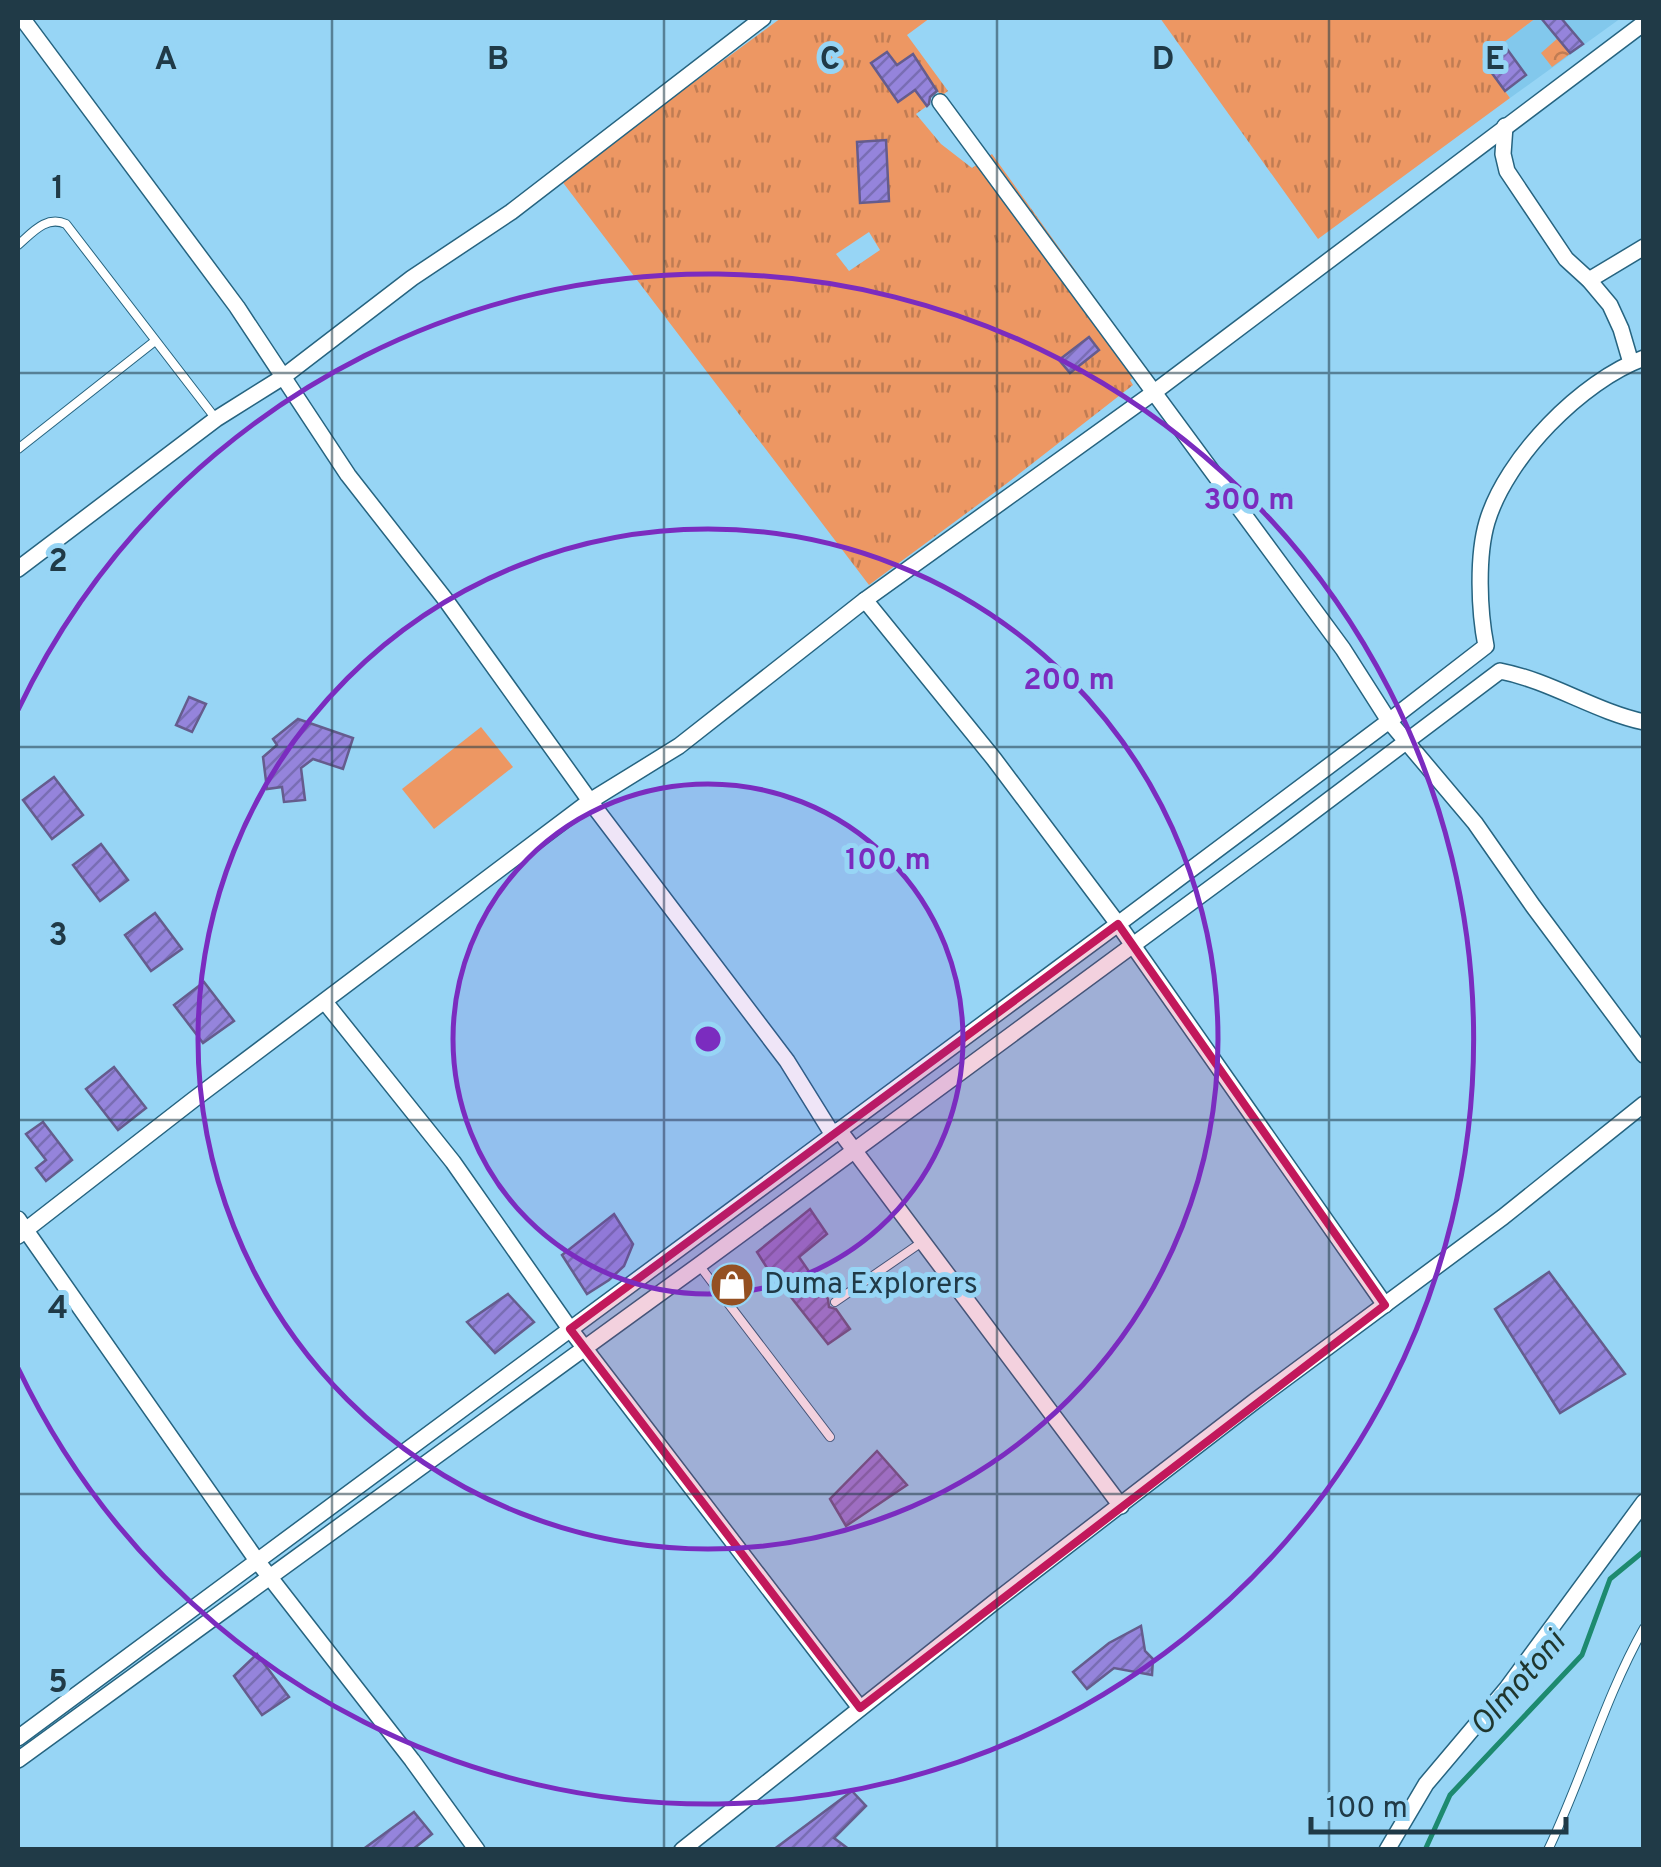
<svg xmlns="http://www.w3.org/2000/svg" width="1661" height="1867" viewBox="0 0 1661 1867" font-family="Overpass,sans-serif">
<style>
.built{fill:#82c8ec}
.grass{fill:url(#grass-tufts);fill-rule:evenodd}
.park{fill:url(#park-crowns)}
.pitch{fill:#ed9763}
.lines{fill:none;stroke-linecap:round;stroke-linejoin:round}
.stream{stroke:#1d8a6f;stroke-width:5}
.building{fill:url(#building-hatch);stroke:#655c8d;stroke-width:2.5}
.service-casing{stroke:#266480;stroke-width:10}
.minor-casing{stroke:#266480;stroke-width:18}
.service{stroke:#fff;stroke-width:8}
.minor{stroke:#fff;stroke-width:15}
.marked{fill:#c2185b;fill-opacity:0.2;stroke:#c2185b;stroke-width:8;stroke-linejoin:round}
.grid{fill:none;stroke:#203a47;stroke-width:2.5;stroke-opacity:0.55}
.ring{fill:none;stroke:#7b2cbf;stroke-width:5}
.labels{text-anchor:middle;dominant-baseline:central;stroke-width:10;stroke-linejoin:round;paint-order:stroke}
.poi-label{font-size:30px;fill:#203a47;stroke:#97d5f5;text-anchor:start}
.water-label{font-size:32px;font-style:italic;fill:#1f362e;stroke:#97d5f5}
.grid-label{font-size:32px;text-anchor:middle;font-weight:bold;fill:#203a47;stroke:#97d5f5;stroke-width:10;stroke-linejoin:round;paint-order:stroke}
.centre{fill:#7b2cbf;stroke:#97d5f5;stroke-width:5}
.ring-label{font-size:30px;text-anchor:middle;font-weight:bold;fill:#7b2cbf;stroke:#97d5f5;stroke-width:10;stroke-linejoin:round;paint-order:stroke}
</style>
<defs>
<pattern id="grass-tufts" width="24" height="20" patternUnits="userSpaceOnUse" patternTransform="scale(2.5)"><rect width="24" height="20" fill="#ed9763"/><path d="M3 7l-1-3M5 7V3M7 7l1-3M15 17l-1-3M17 17v-4M19 17l1-3" fill="none" stroke="#c07c53"/></pattern>
<pattern id="park-crowns" width="20" height="18" patternUnits="userSpaceOnUse" patternTransform="scale(2.5)"><rect width="20" height="18" fill="#ed9763"/><path d="M2 6a3 3 0 1 1 6 0M12 15a3 3 0 1 1 6 0" fill="none" stroke="#c07c53"/></pattern>
<pattern id="building-hatch" width="6" height="6" patternUnits="userSpaceOnUse" patternTransform="scale(2.5)"><rect width="6" height="6" fill="#9584dc"/><path d="M-1 1l2-2M0 6l6-6M5 7l2-2" fill="none" stroke="#796db4"/></pattern>
</defs>
<rect width="100%" height="100%" fill="#97d5f5"/>
<path class="built" d="M1536 18H1621L1510 98 1481 59Z"/>
<g class="grass">
<path d="M781 18H930L907 35 948 91 941 96 928 77 908 74 921 65 913 54 900 63 927 106 916 114 941 144 972 168 992 154 1146 369 1130 380 1133 385 1006 484 869 585 561 180ZM886 141 889 201 860 202 858 142ZM869 232 880 250 849 271 836 254Z"/>
<path d="M1160 18H1536L1482 59 1510 98 1318 239Z"/>
</g>
<path class="park" d="M1558 38 1571 53 1552 67 1541 53Z"/>
<path class="pitch" d="M481 727 513 767 434 829 402 789Z"/>
<g class="lines">
<path class="stream" d="M1425 1850 1450 1795 1582 1655 1610 1579 1644 1551"/>
</g>
<g class="building">
<path d="M1541 18H1561L1583 44 1570 53Z"/>
<path d="M1507 49 1526 75 1505 91 1486 65Z"/>
<path d="M887 52 897 65 913 54 937 91 930 97 929 104 927 106 915 90 898 102 871 63Z"/>
<path d="M886 140 889 201 860 203 857 142Z"/>
<path d="M1089 337 1099 350 1070 373 1059 360Z"/>
<path d="M189 697 206 704 192 732 176 725Z"/>
<path d="M298 719 353 738 343 769 313 759 301 768 305 800 284 802 282 787 267 789 263 757 277 745 273 739Z"/>
<path d="M54 777 83 815 52 839 23 800Z"/>
<path d="M101 844 128 880 100 901 73 865Z"/>
<path d="M155 913 182 949 151 971 125 935Z"/>
<path d="M204 982 234 1021 203 1043 174 1005Z"/>
<path d="M114 1067 146 1108 118 1130 86 1089Z"/>
<path d="M43 1122 72 1160 46 1181 36 1168 46 1160 26 1134Z"/>
<path d="M810 1209 827 1234 799 1257 828 1299 829 1307 836 1309 850 1329 828 1344 775 1277 774 1279 757 1252Z"/>
<path d="M614 1214 633 1244 624 1266 609 1280 587 1294 562 1255Z"/>
<path d="M1549 1272 1625 1374 1560 1413 1495 1309Z"/>
<path d="M508 1294 534 1322 495 1353 467 1322Z"/>
<path d="M877 1451 907 1485 846 1526 830 1499Z"/>
<path d="M1141 1626 1145 1651 1153 1659 1152 1675 1114 1668 1087 1689 1073 1672 1109 1643Z"/>
<path d="M257 1654 289 1697 262 1715 234 1676Z"/>
<path d="M852 1791 866 1806 834 1838 850 1850H773Z"/>
<path d="M414 1812 432 1834 412 1850H362Z"/>
</g>
<g class="lines">
<defs>
<g id="service">
<path d="M18 245C32 233 46 215 66 224L216 419"/>
<path d="M18 449 155 341"/>
<path d="M699 1265 830 1437"/>
<path d="M835 1302 922 1242"/>
<path d="M1548 1850C1583 1777 1604 1699 1644 1628"/>
</g>
<g id="minor">
<path d="M22 18 237 307 348 475 445 599 590 801 787 1061 833 1135"/>
<path d="M940 102 1343 649 1389 721 1475 823 1533 906 1644 1055"/>
<path d="M1505 126 1503 154 1507 171 1566 259 1589 280 1610 305 1621 329 1631 363"/>
<path d="M1589 280 1644 247"/>
<path d="M18 569 216 419 283 377 412 278 511 212 763 18"/>
<path d="M865 600 994 759 1118 924 1385 1305"/>
<path d="M325 1002 453 1162 570 1329 860 1708"/>
<path d="M839 1130 1121 1506"/>
<path d="M18 1219 258 1562 412 1760 477 1850"/>
<path d="M18 1236 193 1100 590 801 679 746 865 600 1153 393 1644 23"/>
<path d="M18 1738 1118 924 1389 721 1486 646C1479 611 1477 556 1487 522 1506 458 1581 381 1644 358"/>
<path d="M18 1760 699 1265 1285 833 1500 671C1551 681 1594 711 1644 722"/>
<path d="M682 1850 997 1600 1255 1401 1503 1217 1644 1104"/>
<path d="M1387 1850 1426 1784 1507 1688 1644 1502"/>
</g>
</defs>
<use href="#service" class="service-casing"/>
<use href="#minor" class="minor-casing"/>
<use href="#service" class="service"/>
<use href="#minor" class="minor"/>
</g>
<path class="marked" d="M1118 924 1385 1305 860 1708 570 1329Z"/>
<path class="grid" d="M332 18V1850M664 18V1850M997 18V1850M1329 18V1850M18 373H1644M18 747H1644M18 1120H1644M18 1494H1644"/>
<circle cx="708" cy="1039" r="255" fill="#7b2cbf" fill-opacity=".12"/>
<g class="ring">
<circle cx="708" cy="1039" r="255"/>
<circle cx="708" cy="1039" r="510"/>
<path d="M18 710A765 765 0 1 1 18 1368"/>
</g>
<defs>
<symbol id="shop-disc" viewBox="-11 -11 22 22"><circle r="9.5" fill="#945022" stroke="#97d5f5"/><path d="M-5-2.5h2.3a2.7 3.5 0 0 1 5.4 0H5L5.5 6h-11ZM-1.5-2.5h3a1.5 2.3 0 0 0-3 0Z" fill="#fff"/></symbol>
</defs>
<g fill-rule="evenodd">
<use href="#shop-disc" x="707" y="1260" width="50" height="50"/>
</g>
<g class="labels">
<g class="poi-label">
<text x="764" y="1285">Duma Explorers</text>
</g>
<g class="water-label">
<text transform="translate(1519 1685) rotate(-49)">Olmotoni</text>
</g>
</g>
<g class="grid-label">
<text x="166" y="69">A</text>
<text x="498" y="69">B</text>
<text x="830" y="69">C</text>
<text x="1163" y="69">D</text>
<text x="1495" y="69">E</text>
<text x="58" y="198">1</text>
<text x="58" y="571">2</text>
<text x="58" y="945">3</text>
<text x="58" y="1318">4</text>
<text x="58" y="1692">5</text>
</g>
<circle cx="708" cy="1039" r="15" class="centre"/>
<g class="ring-label">
<text x="1249" y="509">300 m</text>
<text x="1069" y="689">200 m</text>
<text x="888" y="869">100 m</text>
</g>
<rect width="1661" height="1867" fill="none" stroke="#203a47" stroke-width="40"/>
<path d="M1311 1817v15h255v-15" fill="none" stroke="#203a47" stroke-width="5"/>
<text x="1326" y="1817" font-size="30" fill="#203a47" stroke="#97d5f5" stroke-width="8" paint-order="stroke">100 m</text>
</svg>
